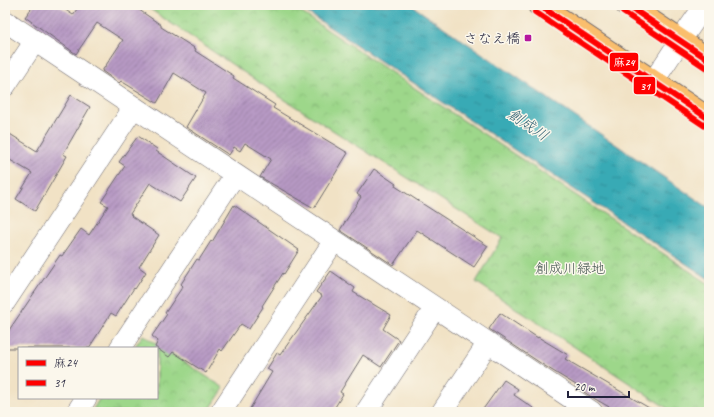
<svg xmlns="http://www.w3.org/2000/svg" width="714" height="417" viewBox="0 0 714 417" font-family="Caveat,'Klee One',sans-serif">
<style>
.park{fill:url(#park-crowns);stroke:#607c62}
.water{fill:url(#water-ripples);stroke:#2e6678}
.building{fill:url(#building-hatch)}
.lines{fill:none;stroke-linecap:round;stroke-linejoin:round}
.minor-casing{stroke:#6a656b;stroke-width:22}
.trunk-casing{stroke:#6a656b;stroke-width:24}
.minor{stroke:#fff;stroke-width:21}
.trunk{stroke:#fabe6d;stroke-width:22}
.bus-1-casing{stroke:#fbf7ec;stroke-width:9}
.bus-2-casing{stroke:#fbf7ec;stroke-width:9}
.bus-1{stroke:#f00;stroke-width:6}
.bus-2{stroke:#f00;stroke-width:6}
.poi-dot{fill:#b5179e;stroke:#fbf7ec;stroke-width:1.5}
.labels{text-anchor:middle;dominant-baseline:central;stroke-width:3;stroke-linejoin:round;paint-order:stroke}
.poi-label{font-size:14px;fill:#22223b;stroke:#fbf7ec;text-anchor:end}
.park-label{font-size:14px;fill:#475853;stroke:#fbf7ec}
.water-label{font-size:15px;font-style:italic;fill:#2c5f72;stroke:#fbf7ec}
.line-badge{stroke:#fbf7ec;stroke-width:1.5}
.badge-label{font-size:11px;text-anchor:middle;font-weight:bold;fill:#fff}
</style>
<defs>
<pattern id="park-crowns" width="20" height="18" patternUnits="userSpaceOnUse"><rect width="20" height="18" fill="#9dd78a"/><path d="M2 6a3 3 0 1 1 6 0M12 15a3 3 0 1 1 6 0" fill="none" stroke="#87b878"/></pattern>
<pattern id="water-ripples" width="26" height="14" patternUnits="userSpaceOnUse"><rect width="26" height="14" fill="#39aab5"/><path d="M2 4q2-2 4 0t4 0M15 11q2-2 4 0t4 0" fill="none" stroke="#308a94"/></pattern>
<pattern id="building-hatch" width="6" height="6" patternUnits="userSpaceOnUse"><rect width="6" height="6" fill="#b79ac4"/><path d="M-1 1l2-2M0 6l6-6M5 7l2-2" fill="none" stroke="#947da0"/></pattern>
</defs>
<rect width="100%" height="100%" fill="#fbf7ec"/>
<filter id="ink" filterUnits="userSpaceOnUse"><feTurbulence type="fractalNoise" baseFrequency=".025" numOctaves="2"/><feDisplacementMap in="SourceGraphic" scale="8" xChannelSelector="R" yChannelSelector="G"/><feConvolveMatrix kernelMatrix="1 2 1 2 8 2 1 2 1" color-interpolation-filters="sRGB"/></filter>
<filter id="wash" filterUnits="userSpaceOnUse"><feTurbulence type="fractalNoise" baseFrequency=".012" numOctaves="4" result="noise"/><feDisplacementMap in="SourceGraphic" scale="16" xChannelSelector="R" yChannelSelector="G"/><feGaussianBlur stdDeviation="0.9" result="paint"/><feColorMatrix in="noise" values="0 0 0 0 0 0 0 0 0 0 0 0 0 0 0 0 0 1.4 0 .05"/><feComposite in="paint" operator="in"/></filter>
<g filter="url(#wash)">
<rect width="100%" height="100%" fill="#f1e2c5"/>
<g class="park">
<path d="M144 5H290L709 284V412H673L476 282 502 238 279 96Z"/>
<path d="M143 335 224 388 208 412H91L100 398H157V348H134Z"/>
</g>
<path class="water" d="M296 5H411L709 208V279Z"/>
<g id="blocks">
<g class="building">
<path d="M34 5H58L73 15 77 9 71 5H132L161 25V27L196 49 195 51 234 76 233 78 275 105 273 108 348 153 314 208 260 177 271 159 245 143 240 151 234 147 229 155 186 127 206 93 174 73 157 103 121 81 119 83 102 71 123 40 97 23 76 54 25 17Z"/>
<path d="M71 95 90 107 63 154 67 156 35 211 16 199 32 173 5 157V131L37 151Z"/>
<path d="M138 136 157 149 156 151 196 178 180 202 150 183 130 214 132 215 131 216 159 235 139 267 146 272 135 289 134 288 116 316 111 313 89 348H5V336L60 255 62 256 81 229 89 235 108 206 101 202 125 166 119 162Z"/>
<path d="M374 169 396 184 395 186 488 246 474 267 417 230 393 265 340 230 361 197 357 194Z"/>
<path d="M234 205 299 250 284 274 283 273 262 306 263 307 249 329 241 324 222 351 220 349 206 373 173 352 169 357 155 347 158 341 152 336 167 314 165 313 183 286 181 284 197 259 199 260 211 241 212 242Z"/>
<path d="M331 271 355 288 353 292 391 315 383 329 399 340 381 367 363 355 340 392 343 394 332 412H248L272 372 267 369 277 353 280 355 322 296 316 292Z"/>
<path d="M500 313 538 338V337L568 355 565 359 656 412H618L590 396 575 386 576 385 548 368 489 329Z"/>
<path d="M504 380 518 389 514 395 539 412H481Z"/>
</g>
</g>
</g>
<g filter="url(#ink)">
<use href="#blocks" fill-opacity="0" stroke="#6a656b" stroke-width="1"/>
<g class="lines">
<defs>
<g id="minor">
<path d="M5 21 592 412"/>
<path d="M653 82 680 41 705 5"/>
<path d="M5 86 35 41"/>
<path d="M5 302 134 107"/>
<path d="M120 348 235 175"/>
<path d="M77 412 86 398"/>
<path d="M221 412 334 241"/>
<path d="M366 412 435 308"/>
<path d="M442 412 488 343"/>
</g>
<g id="trunk">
<path d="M539 5 709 119"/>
<path d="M627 5 709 60"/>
</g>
</defs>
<use href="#minor" class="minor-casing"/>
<use href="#trunk" class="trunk-casing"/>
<use href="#minor" class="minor"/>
<use href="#trunk" class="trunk"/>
<defs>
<g id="bus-1">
<path d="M539 5 709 119"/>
<path d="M627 5 709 60"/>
</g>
<g id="bus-2">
<path d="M535 12 705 126"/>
<path d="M623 12 705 67"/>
</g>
</defs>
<use href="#bus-1" class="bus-1-casing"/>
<use href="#bus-2" class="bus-2-casing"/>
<use href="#bus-1" class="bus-1"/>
<use href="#bus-2" class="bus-2"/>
</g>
</g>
<rect class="poi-dot" x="524" y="34" width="8" height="8" rx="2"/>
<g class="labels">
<g class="poi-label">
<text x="520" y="38">さなえ橋</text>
</g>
<g class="park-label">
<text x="570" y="268">創成川緑地</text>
</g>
<g class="water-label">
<text transform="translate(528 125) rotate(34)">創成川</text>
</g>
</g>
<g class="line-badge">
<rect x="609" y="52" width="30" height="20" rx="4" fill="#f00"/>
<rect x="633" y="76" width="23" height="19" rx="4" fill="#f00"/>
</g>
<g class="badge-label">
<text x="624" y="66">麻24</text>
<text x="645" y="90">31</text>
</g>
<rect width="714" height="417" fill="none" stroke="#fbf7ec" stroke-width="20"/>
<rect x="18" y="347" width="140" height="52" fill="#fbf7ec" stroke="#a4a2a5"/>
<rect x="26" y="360" width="20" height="6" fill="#ff0000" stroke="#a4a2a5"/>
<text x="54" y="367" font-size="12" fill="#22223b">麻24</text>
<rect x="26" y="380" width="20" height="6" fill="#ff0000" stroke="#a4a2a5"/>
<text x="54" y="387" font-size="12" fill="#22223b">31</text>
<path d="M568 391v6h61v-6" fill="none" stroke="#22223b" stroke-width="2"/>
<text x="574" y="391" font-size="12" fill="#22223b" stroke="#fbf7ec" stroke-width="3" paint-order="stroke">20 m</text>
</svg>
